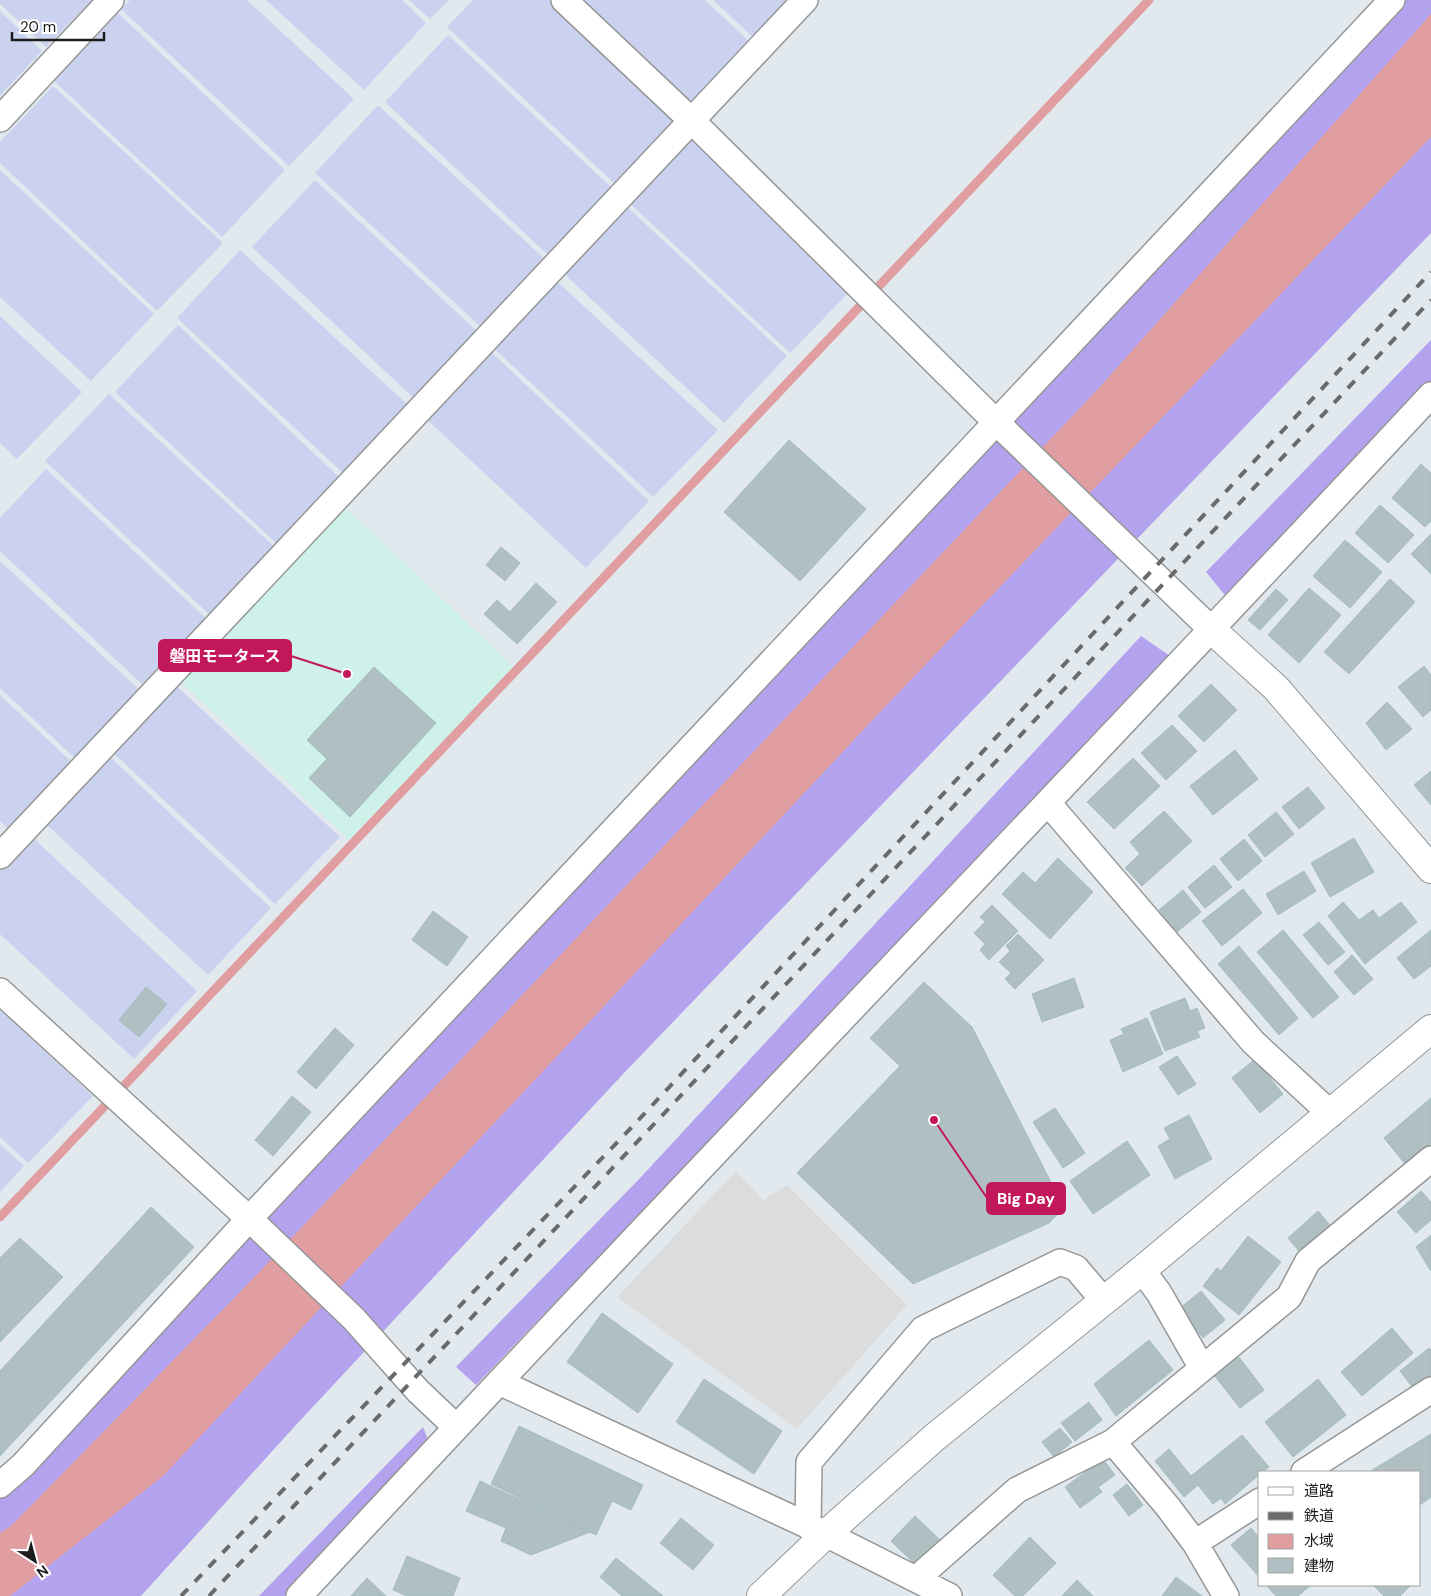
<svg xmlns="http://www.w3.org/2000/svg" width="1431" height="1596" font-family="'DM Sans','Noto Sans JP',sans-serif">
  <rect width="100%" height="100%" fill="#e1e9ef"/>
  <!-- commercial -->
  <path fill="#cef1e9" d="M346 508 514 667 349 840 181 682Z"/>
  <!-- farmland -->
  <path fill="#cad2ef" d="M0 0H92L46 47 0 4Z
    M130 0H247L354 99 289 166 121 9Z
    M266 0H402L426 23 364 90Z
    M409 0H449L430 19Z
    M473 0H553L680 117 615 184 447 27Z
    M570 0H705L751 43 688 110Z
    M713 0H793L755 39Z
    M0 11 42 51 0 96Z
    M118 13 285 170 222 237 54 81Z
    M448 35 612 188 548 255 385 102Z
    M53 86 223 243 157 311 0 163V142Z
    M378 105 548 262 483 329 315 173Z
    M685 128 855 286 790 353 622 196Z
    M0 170 154 314 91 381 0 297Z
    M315 180 479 333 416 400 252 247Z
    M623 203 787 356 724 423 560 270Z
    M240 250 410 407 345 475 177 318Z
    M548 273 718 430 653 497 485 340Z
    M0 316 82 392 17 459 0 443Z
    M178 325 341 479 278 545 115 392Z
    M486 347 649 501 586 568 422 415Z
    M109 394 279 551 213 618 45 461Z
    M46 469 210 622 147 689 0 551V518Z
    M0 561 145 695 79 762 0 688Z
    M170 680 340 837 275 904 107 747Z
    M0 695 76 766 13 833 0 821Z
    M107 754 271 908 208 975 44 822Z
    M30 835 197 991 134 1059 0 934V867Z
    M0 1010 93 1096 28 1163 0 1137Z
    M0 1144 24 1166 0 1192Z"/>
  <!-- grass -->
  <path fill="#b3a2ed" d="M1392 0H1431V233L624 1073 295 1426 141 1596H0V1484Z
    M1431 340V389L1228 599 1206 572Z
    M1141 636 1173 658 476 1385 456 1367 642 1176Z
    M423 1427 433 1452 295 1596H259Z"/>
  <!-- parking -->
  <path fill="#dcdcdc" d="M736 1171 763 1200 787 1185 907 1305 797 1429 617 1297Z"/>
  <!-- water -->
  <path fill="#e09ea1" d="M1431 14V137L883 709 163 1476 10 1596H0V1533L11 1526 242 1290 1098 389Z"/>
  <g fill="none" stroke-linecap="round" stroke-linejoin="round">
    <!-- stream -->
    <path stroke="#e09ea1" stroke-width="9" d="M0 1217 1149 0"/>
  </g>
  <!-- building -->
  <path fill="#b0c0c2" stroke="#a2bcc1" d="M789 440 866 509 800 581 724 512Z
    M1421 464 1431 473V521L1425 527 1392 498Z
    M1380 505 1414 535 1388 563 1355 533Z
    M1431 534V574L1411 554Z
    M1345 540 1382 572 1350 608 1313 576Z
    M501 547 520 563 505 581 486 565Z
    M1390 579 1415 602 1349 674 1324 652Z
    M536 583 557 602 517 644 484 614 497 600 510 612Z
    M1309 588 1341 615 1299 663 1268 635Z
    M1276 589 1288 600 1260 630 1248 620Z
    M1424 666 1431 675V710L1423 717 1398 687Z
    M374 667 436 723 350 817 309 778 327 759 307 740Z
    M1211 684 1237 710 1204 742 1178 716Z
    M1387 702 1412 729 1386 750 1366 723Z
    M1172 725 1197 751 1166 780 1141 753Z
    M1235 750 1258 779 1213 815 1190 786Z
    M1133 758 1160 786 1114 829 1087 802Z
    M1431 771V805L1414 785Z
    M1308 787 1325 808 1299 829 1282 807Z
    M1164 811 1192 841 1142 886 1125 868 1140 854 1130 842Z
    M1276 812 1294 834 1265 857 1248 835Z
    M1354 838 1374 872 1330 897 1311 863Z
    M1244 839 1262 861 1238 881 1220 859Z
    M1058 858 1093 892 1050 939 1002 894 1023 872 1035 883Z
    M1214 865 1232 887 1205 908 1188 887Z
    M1304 871 1316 891 1278 915 1266 894Z
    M1243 889 1262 913 1222 946 1202 921Z
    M1183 890 1201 912 1177 932 1159 910Z
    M1343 902 1359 920 1373 910 1379 918 1401 902 1417 922 1365 964 1328 916Z
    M992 905 1018 931 989 960 980 950 985 944 974 933 985 922 980 917Z
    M433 911 468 937 447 966 412 940Z
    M1319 922 1345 952 1328 965 1303 935Z
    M1283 930 1339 997 1313 1018 1257 952Z
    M1431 930V966L1414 979 1397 958Z
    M1018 934 1044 960 1015 989 1005 979 1011 973 999 962 1010 951 1006 946Z
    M1239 946 1298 1018 1279 1035 1218 964Z
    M1352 955 1373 979 1354 995 1334 972Z
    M1074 978 1084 1007 1042 1022 1032 994Z
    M924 982 972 1027 1064 1208 1049 1223 913 1284 797 1173 900 1066 870 1038Z
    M146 987 167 1004 139 1037 119 1020Z
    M1185 998 1190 1011 1197 1008 1205 1028 1197 1031 1200 1037 1165 1051 1150 1012Z
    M1147 1018 1163 1054 1123 1072 1110 1040 1124 1034 1121 1029Z
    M335 1028 354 1045 316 1089 297 1072Z
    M1177 1056 1196 1084 1178 1095 1159 1067Z
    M1255 1059 1283 1094 1260 1113 1232 1078Z
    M292 1096 311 1112 273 1156 255 1140Z
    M1431 1098V1144L1406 1165 1384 1138Z
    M1055 1108 1085 1153 1063 1168 1033 1122Z
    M1189 1115 1212 1159 1175 1179 1158 1146 1170 1139 1164 1128Z
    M1127 1141 1150 1175 1093 1214 1070 1181Z
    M1421 1191 1431 1202V1220L1416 1233 1397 1212Z
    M151 1207 194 1247 0 1456V1371Z
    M1318 1211 1334 1230 1304 1257 1288 1238Z
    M1431 1235V1271L1416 1247Z
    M1248 1236 1281 1262 1239 1315 1203 1286 1217 1268 1221 1271Z
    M20 1238 63 1277 0 1342V1258Z
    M1201 1291 1225 1320 1203 1338 1179 1309Z
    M602 1313 673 1364 638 1413 567 1362Z
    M1392 1328 1413 1353 1362 1396 1341 1372Z
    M1149 1340 1173 1370 1116 1416 1094 1384Z
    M1429 1348 1431 1350V1376L1414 1389 1400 1371Z
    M1239 1357 1264 1390 1240 1408 1214 1375Z
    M704 1379 782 1431 754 1474 676 1422Z
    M1318 1379 1346 1415 1293 1457 1265 1422Z
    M1089 1402 1102 1420 1075 1441 1061 1423Z
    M519 1426 643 1485 631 1510 612 1501 596 1535 491 1484Z
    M1060 1428 1072 1442 1054 1457 1042 1442Z
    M1431 1434V1497L1420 1505V1472H1369Z
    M1242 1435 1269 1467 1262 1472H1260V1474L1225 1504 1221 1498 1213 1504 1198 1485 1184 1497 1155 1461 1169 1449 1191 1476Z
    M1103 1459 1115 1475 1098 1487 1102 1492 1080 1508 1065 1487Z
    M480 1481 590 1532 531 1555 501 1541 506 1528 466 1511Z
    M1127 1484 1143 1505 1129 1516 1113 1495Z
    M915 1516 941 1541 917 1566 891 1541Z
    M681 1518 714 1545 693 1570 660 1543Z
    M1251 1528 1260 1539V1578L1231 1545Z
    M1030 1537 1056 1563 1023 1596H1015L993 1575Z
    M407 1556 460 1578 453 1596H407L393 1590Z
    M616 1558 663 1596H622L600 1577Z
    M1176 1577 1202 1596H1162Z
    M367 1578 386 1596H351Z
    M1077 1580 1093 1596H1062Z
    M1266 1585H1311L1298 1596H1276Z
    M1373 1585H1411L1400 1596H1384Z"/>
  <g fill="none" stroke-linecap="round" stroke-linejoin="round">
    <!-- minor casing -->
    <g stroke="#969696" stroke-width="28">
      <path id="minor" d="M564 0 692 121 997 423 1212 630
        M0 119 111 0
        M1048 803 1253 1042 1331 1114
        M0 856 805 0
        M0 991 259 1228 354 1319 418 1391 456 1427
        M1142 1270 1159 1293 1202 1368
        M499 1382 826 1534 949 1596
        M1113 1442 1168 1507 1195 1543
        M1304 1472 1431 1390
        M0 1485 23 1465 249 1219 1392 0
        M808 1526 809 1462 923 1329 1060 1262 1076 1268 1103 1300
        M916 1579 1017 1490 1113 1442 1289 1297 1308 1261 1431 1159
        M299 1596C673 1193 1056 798 1431 395
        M1226 1596 1195 1543 1260 1501"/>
    </g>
    <!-- tertiary casing -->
    <g stroke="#969696" stroke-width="30">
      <path id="tertiary" d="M1212 630 1276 688 1431 869
        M761 1596 826 1534 935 1437 1142 1270 1431 1029"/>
    </g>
    <!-- minor -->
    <use href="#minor" stroke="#fff" stroke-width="25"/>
    <!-- tertiary -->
    <use href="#tertiary" stroke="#fff" stroke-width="28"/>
    <!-- rail -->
    <path stroke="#6a6a6a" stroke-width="4" stroke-dasharray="10 10" stroke-linecap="butt" d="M181 1596 630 1129 1431 272
      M209 1596 1431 300"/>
  </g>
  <!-- callouts -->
  <path fill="none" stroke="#c2185b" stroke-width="2" d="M347 674L291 656M934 1120L987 1198"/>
  <g fill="#c2185b" stroke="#fff" stroke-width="2">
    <circle cx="347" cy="674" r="5"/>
    <circle cx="934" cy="1120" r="5"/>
  </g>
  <g fill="#c2185b" stroke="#c2185b" stroke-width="2">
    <rect x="159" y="640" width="132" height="31" rx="5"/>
    <rect x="987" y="1183" width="78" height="31" rx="5"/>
  </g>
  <g font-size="16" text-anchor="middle" font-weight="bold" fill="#fff">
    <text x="225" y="662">磐田モータース</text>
    <text x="1026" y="1204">Big Day</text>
  </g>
  <!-- legend -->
  <rect x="1258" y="1471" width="162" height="115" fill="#ffffff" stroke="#a4a4a4"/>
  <rect x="1268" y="1487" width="25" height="8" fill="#ffffff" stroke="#a4a4a4"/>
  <text x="1304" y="1496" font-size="15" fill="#1c1c1c">道路</text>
  <rect x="1268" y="1512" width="25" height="8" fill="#6a6a6a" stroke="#a4a4a4"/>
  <text x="1304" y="1521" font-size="15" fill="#1c1c1c">鉄道</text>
  <rect x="1268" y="1534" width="25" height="15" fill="#e09ea1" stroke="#a4a4a4"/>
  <text x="1304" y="1546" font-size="15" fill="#1c1c1c">水域</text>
  <rect x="1268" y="1558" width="25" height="15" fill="#b0c0c2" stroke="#a4a4a4"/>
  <text x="1304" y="1571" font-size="15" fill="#1c1c1c">建物</text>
  <!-- north arrow -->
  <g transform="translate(35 1561) rotate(144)" stroke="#ffffff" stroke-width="4" paint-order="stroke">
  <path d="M0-4L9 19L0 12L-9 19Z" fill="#1c1c1c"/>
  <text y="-8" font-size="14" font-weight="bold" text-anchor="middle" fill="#1c1c1c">N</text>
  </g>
  <!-- scale -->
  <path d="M12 32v8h92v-8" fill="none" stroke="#1c1c1c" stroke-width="2.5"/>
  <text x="20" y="32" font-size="15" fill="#1c1c1c" stroke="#ffffff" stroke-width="4" paint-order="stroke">20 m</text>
</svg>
